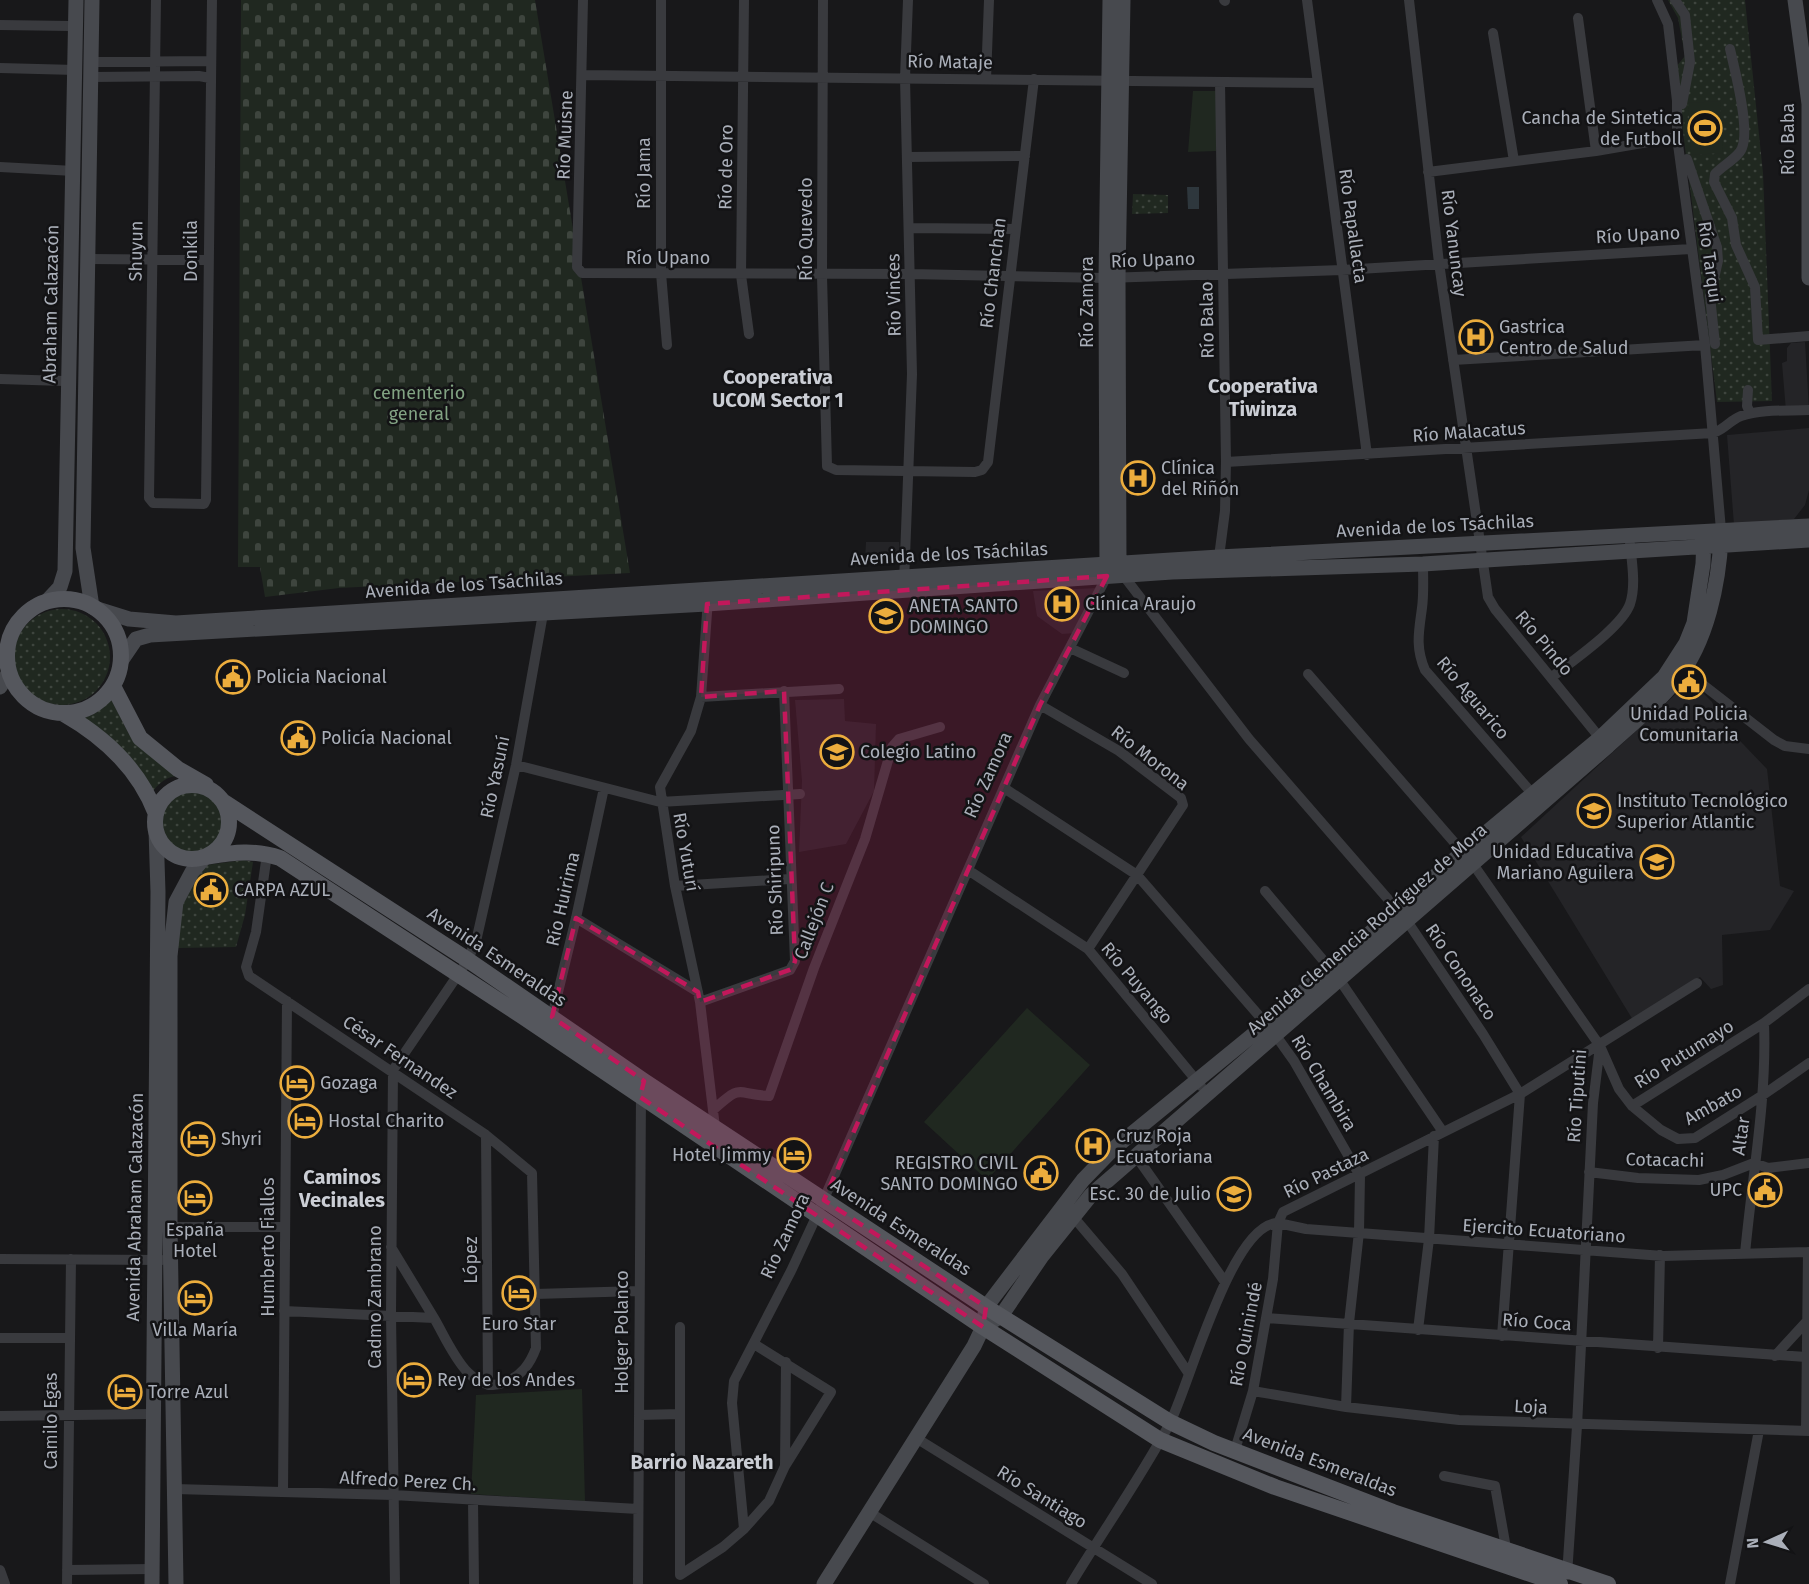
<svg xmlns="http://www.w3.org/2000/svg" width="1809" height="1584" font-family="'Fira Sans',sans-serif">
  <defs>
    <pattern id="green-dots" width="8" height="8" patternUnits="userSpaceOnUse" patternTransform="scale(1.5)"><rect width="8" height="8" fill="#202820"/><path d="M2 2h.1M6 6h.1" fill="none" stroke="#3e453e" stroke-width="1.8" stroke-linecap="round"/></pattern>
    <pattern id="cemetery-stones" width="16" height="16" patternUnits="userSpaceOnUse" patternTransform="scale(1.5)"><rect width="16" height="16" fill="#202820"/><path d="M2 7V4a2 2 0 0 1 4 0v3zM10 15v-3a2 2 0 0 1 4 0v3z" fill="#3e453e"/></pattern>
  </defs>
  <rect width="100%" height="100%" fill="#18181a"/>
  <!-- built -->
  <path fill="#242427" d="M1805 342 1809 409 1786 411 1782 363 1787 361V348L1791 343Z
    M1809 428V490L1805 505 1794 519 1734 525 1727 435Z
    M866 542H899L901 559 865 561Z
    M1098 588 1075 633 1062 634 1037 616 1033 591Z
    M1687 677 1712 702 1720 720 1767 769 1780 886 1794 891 1770 930 1722 935 1723 985 1711 989 1700 977 1633 1020 1521 837 1678 692 1687 699 1696 688 1686 679Z
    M844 699 845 721 876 724 874 791 846 844 799 852 802 781 795 700Z"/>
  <!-- green -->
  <path fill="url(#green-dots)" d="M1668 0H1745L1763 173 1772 401 1717 402 1675 68 1685 56 1678 18Z
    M1133 194 1168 195V213L1132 214Z
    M14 657a48 48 0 1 1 96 0a48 48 0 1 1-96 0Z
    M110 697 129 734 177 776C163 777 156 787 148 797L81 716C95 719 103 706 110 697Z
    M162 822a30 30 0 1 1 60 0a30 30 0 1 1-60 0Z
    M244 860 253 862 245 915 236 947 178 948C179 905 179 899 207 865Z"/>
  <!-- cemetery -->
  <path fill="url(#cemetery-stones)" d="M241 0H535L630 573 339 588 265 597 260 567H238Z"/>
  <!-- pitch -->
  <path fill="#202820" d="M1193 91H1218L1216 151 1188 152Z
    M1720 101 1723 153 1691 155 1688 103Z
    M1027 1008 1090 1065 987 1180 924 1122Z
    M582 1389 585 1501 471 1494 476 1395Z"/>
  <!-- water -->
  <path fill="#2e373d" d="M1187 187H1199V209H1188Z"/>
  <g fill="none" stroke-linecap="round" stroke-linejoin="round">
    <!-- street -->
    <path stroke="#393a3e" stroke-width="10" d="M156 0 149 498 153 503 204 504 206 500 212 0
      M583 0 577 267 582 273 910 274 1106 278 1342 270 1691 249
      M661 0V273L667 345
      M744 0 741 275 749 334
      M823 0 822 276 827 466 836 470 975 472 982 470 988 462 1034 79
      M1224 0 1225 1
      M1307 0 1367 455
      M1409 0 1439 263 1488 597 1495 609 1604 743
      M1657 0 1668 24 1677 101V137L1705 345 1721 530
      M1675 0 1685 15 1690 62 1682 104
      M1578 18 1596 151
      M0 25 71 26
      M1493 33 1514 161
      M1730 49C1735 71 1750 128 1742 148 1739 157 1722 166 1715 174L1714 182 1732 218 1736 245 1755 287 1758 340 1809 336
      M92 62 211 61
      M0 68 76 70
      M583 75 1318 83
      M92 77 199 76 210 78
      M986 79 989 0
      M907 157 1025 156
      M1687 159 1717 247 1718 261 1710 296 1715 344
      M0 167 74 171
      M1428 172 1596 151 1677 137
      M910 228 1016 229
      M90 259 207 260
      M1453 360 1705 345
      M0 379 64 381
      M1748 390 1747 406 1750 413
      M1226 462 1713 433C1724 430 1730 420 1741 416 1762 409 1787 411 1809 410
      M1219 557 1225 511 1226 462 1220 82
      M1423 564C1423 578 1424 593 1422 608 1419 631 1415 647 1425 670L1537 799
      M1123 575 1249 739 1407 921 1483 1034 1520 1094 1502 1336
      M904 583 912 374 905 78 908 0
      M708 599 701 697 691 731 660 787 675 886 700 1002 715 1127
      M1070 648 1124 673
      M1684 670 1774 740 1785 746 1809 749
      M1308 674 1473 864 1600 1046 1619 1089 1632 1106 1661 1130 1678 1139 1695 1138 1763 1095 1809 1063
      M1552 677C1572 661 1622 627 1630 604 1636 586 1632 563 1630 544
      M701 697 839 689
      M1040 705 1119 751 1181 798 1183 805 1088 949
      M516 765 660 802 800 794
      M1004 788 1137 875 1274 1033 1294 1061 1360 1176 1359 1232 1349 1323 1346 1407
      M267 854 256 932 246 967 249 976 486 1135 532 1173 536 1348C530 1364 522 1375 506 1382 469 1398 449 1343 434 1318L284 1311
      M968 870 1088 949 1201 1086
      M675 886 790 879
      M1265 891 1339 979 1443 1132
      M576 918 698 992
      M700 1002 790 970 795 961 784 691
      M552 1017 576 918 604 788
      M1632 1106 1764 1023 1809 989
      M713 1110C743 1083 734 1094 769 1096L814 968 865 839 892 747 899 739 940 727
      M486 1135 488 1385
      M1136 1156 1225 1282
      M1589 1172 1638 1178 1699 1180 1723 1175 1754 1163 1768 1168 1809 1163
      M1070 1213 1122 1274 1189 1374
      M164 1227H284
      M391 1247 434 1318
      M1745 1254C1752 1177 1767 1100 1764 1023
      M0 1259 162 1260
      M535 1294 639 1291
      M1266 1318 1806 1357
      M680 1327V1575L723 1547 744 1529 769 1501 785 1466 831 1392 754 1344
      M1418 1330 1429 1239 1434 1136
      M0 1338H68
      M1658 1348 1660 1255
      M1775 1356 1806 1322
      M1253 1391 1346 1407 1459 1420 1809 1431
      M639 1415 680 1414
      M0 1416 152 1414
      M1806 1431 1808 1252
      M916 1438 1152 1584
      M1235 1450 1253 1391 1273 1279 1278 1223 1306 1229 1663 1256 1809 1252
      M785 1466 786 1362
      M1444 1476 1495 1486 1506 1548
      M175 1489 393 1495 638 1509
      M283 1492 287 1001
      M473 1501 474 1584
      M869 1512 984 1584
      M744 1529 732 1403 734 1381 791 1271 817 1215 1040 705 1107 576
      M0 1570 5 1584
      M67 1570 152 1569
      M1567 1575 1577 1426 1593 1103 1600 1046
      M67 1584 71 1259
      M395 1584 391 1315 393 1070 468 960 477 937 516 765 544 608
      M638 1584 641 1092
      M1071 1584C1103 1531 1139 1480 1169 1425 1189 1387 1231 1223 1278 1223L1283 1212 1520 1094 1697 983
      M1730 1584 1759 1430"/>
    <!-- secondary -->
    <path stroke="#47494e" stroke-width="15" d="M92 0 83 548 92 607
      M1795 0 1809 104V278
      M1107 573 1106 278 1110 0
      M1122 573 1119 564 1118 278 1123 0
      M46 602 60 587 65 571 76 0
      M94 608 129 619 176 623 1219 557 1809 526
      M121 661 136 639 150 635 707 604 1172 572 1423 564 1809 540
      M0 687 9 672
      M991 1322 1001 1316 1042 1256 1091 1195 1608 746C1631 725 1657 704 1677 679 1707 642 1719 583 1721 537
      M152 1584 158 892 156 830
      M176 1584 170 1227V956L176 902 192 872 205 857
      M824 1584 974 1346 983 1327 986 1307 1083 1180 1113 1149 1266 1024 1463 852 1600 738 1664 677 1686 643 1694 623 1703 564 1704 536"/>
    <!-- primary -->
    <path stroke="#55575d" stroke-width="16" d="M7 656a57 57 0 1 1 114 0a57 57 0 1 1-114 0Z
      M113 686 140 738 178 769 206 785
      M64 714C106 738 139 769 156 814
      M155 822a37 37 0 1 1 74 0a37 37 0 1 1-74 0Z
      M224 802 468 960 644 1081 986 1307 1170 1422 1214 1443 1393 1512 1608 1584
      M205 857C231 853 254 849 280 858L522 1016 983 1327 1160 1440 1275 1487 1560 1584"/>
  </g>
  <!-- marked area -->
  <path fill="#c2185b" fill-opacity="0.2" stroke="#c2185b" stroke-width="4.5" stroke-dasharray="12 8" stroke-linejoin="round" d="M1107 576 1040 705 824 1200 986 1307 983 1327 640 1097 644 1081 552 1017 576 918 698 992 700 1002 792 969 795 961 784 691 701 697 707 604Z"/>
  <!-- icons -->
  <defs>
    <g id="stadium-ring" transform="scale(1.725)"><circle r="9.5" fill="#131315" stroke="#ecad3d" stroke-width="1.5"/><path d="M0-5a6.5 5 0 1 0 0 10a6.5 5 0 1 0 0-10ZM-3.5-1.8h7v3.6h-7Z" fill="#ecad3d"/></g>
    <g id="hospital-ring" transform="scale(1.725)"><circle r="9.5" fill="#131315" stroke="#ecad3d" stroke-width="1.5"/><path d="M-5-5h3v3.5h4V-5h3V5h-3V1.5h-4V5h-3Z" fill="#ecad3d"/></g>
    <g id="university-ring" transform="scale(1.725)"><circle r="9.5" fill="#131315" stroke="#ecad3d" stroke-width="1.5"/><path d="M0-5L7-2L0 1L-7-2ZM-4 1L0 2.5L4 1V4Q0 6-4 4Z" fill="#ecad3d"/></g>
    <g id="civic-ring" transform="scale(1.725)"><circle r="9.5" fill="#131315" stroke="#ecad3d" stroke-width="1.5"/><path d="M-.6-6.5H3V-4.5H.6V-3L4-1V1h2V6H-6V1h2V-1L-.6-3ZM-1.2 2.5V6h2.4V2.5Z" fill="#ecad3d"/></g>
    <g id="school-ring" transform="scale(1.725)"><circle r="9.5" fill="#131315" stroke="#ecad3d" stroke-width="1.5"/><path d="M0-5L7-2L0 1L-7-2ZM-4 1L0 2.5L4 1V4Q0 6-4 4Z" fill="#ecad3d"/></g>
    <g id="hotel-ring" transform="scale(1.725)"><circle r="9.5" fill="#131315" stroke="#ecad3d" stroke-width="1.5"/><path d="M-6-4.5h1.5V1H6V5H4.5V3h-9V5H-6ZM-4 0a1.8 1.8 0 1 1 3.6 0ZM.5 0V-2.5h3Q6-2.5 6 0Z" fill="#ecad3d"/></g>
  </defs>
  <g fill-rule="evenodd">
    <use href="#stadium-ring" x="1705" y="128"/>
    <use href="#hospital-ring" x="1476" y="337"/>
    <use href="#hospital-ring" x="1138" y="478"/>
    <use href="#hospital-ring" x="1062" y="604"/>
    <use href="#university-ring" x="886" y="616"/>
    <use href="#civic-ring" x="233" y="677"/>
    <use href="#civic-ring" x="1689" y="682"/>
    <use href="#civic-ring" x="298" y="738"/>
    <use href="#university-ring" x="837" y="752"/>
    <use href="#university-ring" x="1594" y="811"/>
    <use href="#school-ring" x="1657" y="862"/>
    <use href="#civic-ring" x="211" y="890"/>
    <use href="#hotel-ring" x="297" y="1083"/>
    <use href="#hotel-ring" x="305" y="1121"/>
    <use href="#hotel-ring" x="198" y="1139"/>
    <use href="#hospital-ring" x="1093" y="1146"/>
    <use href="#hotel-ring" x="794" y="1155"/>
    <use href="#civic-ring" x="1041" y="1173"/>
    <use href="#civic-ring" x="1765" y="1190"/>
    <use href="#school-ring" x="1234" y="1194"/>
    <use href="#hotel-ring" x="195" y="1198"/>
    <use href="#hotel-ring" x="519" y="1293"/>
    <use href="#hotel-ring" x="195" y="1298"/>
    <use href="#hotel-ring" x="414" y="1380"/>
    <use href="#hotel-ring" x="125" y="1392"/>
  </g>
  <g text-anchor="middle" stroke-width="5" stroke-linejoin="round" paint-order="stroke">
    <!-- street labels -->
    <g font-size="18" fill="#aaafb9" stroke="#131315">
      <text transform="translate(950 62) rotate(1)" y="6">Río Mataje</text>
      <text transform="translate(565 135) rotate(-88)" y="6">Río Muisne</text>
      <text transform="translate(1788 139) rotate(-90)" y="6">Río Baba</text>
      <text transform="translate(726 167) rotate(-89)" y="6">Río de Oro</text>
      <text transform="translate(644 173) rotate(-90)" y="6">Río Jama</text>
      <text transform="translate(1353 226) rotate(82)" y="6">Río Papallacta</text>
      <text transform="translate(806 229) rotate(-90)" y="6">Río Quevedo</text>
      <text transform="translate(1638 235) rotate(-3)" y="6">Río Upano</text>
      <text transform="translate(1454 243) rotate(83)" y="6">Río Yanuncay</text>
      <text transform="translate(136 251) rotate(-89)" y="6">Shuyun</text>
      <text transform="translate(191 251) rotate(-90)" y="6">Donkila</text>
      <text x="668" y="264">Río Upano</text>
      <text transform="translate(1153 260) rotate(-2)" y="6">Río Upano</text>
      <text transform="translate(1710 262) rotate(82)" y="6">Río Tarqui</text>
      <text transform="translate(993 273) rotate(-83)" y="6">Río Chanchan</text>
      <text transform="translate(894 295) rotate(-91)" y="6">Río Vinces</text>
      <text transform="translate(1087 302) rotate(-90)" y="6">Río Zamora</text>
      <text transform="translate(51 304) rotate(-89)" y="6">Abraham Calazacón</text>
      <text transform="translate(1207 320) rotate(-91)" y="6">Río Balao</text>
      <text transform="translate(1469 432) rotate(-4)" y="6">Río Malacatus</text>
      <text transform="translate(1435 526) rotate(-3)" y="6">Avenida de los Tsáchilas</text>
      <text transform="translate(949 554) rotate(-3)" y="6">Avenida de los Tsáchilas</text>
      <text transform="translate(464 585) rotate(-4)" y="6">Avenida de los Tsáchilas</text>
      <text transform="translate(1544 643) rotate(50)" y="6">Río Pindo</text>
      <text transform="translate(1473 698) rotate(50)" y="6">Río Aguarico</text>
      <text transform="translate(1150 758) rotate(38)" y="6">Río Morona</text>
      <text transform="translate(988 775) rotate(-66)" y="6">Río Zamora</text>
      <text transform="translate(495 777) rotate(-78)" y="6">Río Yasuní</text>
      <text transform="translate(686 852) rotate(80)" y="6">Río Yuturí</text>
      <text transform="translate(775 880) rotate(-92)" y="6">Río Shiripuno</text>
      <text transform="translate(563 899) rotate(-77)" y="6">Río Huirima</text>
      <text transform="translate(814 921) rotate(-69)" y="6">Callejón C</text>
      <text transform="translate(1367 929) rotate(-41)" y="6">Avenida Clemencia Rodríguez de Mora</text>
      <text transform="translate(497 957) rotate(34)" y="6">Avenida Esmeraldas</text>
      <text transform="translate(1461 972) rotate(56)" y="6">Río Cononaco</text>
      <text transform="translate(1137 983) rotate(50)" y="6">Río Puyango</text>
      <text transform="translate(1684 1054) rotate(-32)" y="6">Río Putumayo</text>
      <text transform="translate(400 1057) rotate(34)" y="6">César Fernandez</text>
      <text transform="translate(1324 1083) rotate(59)" y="6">Río Chambira</text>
      <text transform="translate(1577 1096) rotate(-86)" y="6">Río Tiputini</text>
      <text transform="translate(1713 1105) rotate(-29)" y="6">Ambato</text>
      <text transform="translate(1741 1136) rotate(-82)" y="6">Altar</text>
      <text transform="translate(1665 1160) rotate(1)" y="6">Cotacachi</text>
      <text transform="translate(1326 1173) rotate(-26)" y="6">Río Pastaza</text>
      <text transform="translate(135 1207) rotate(-89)" y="6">Avenida Abraham Calazacón</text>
      <text transform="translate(901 1227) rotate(33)" y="6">Avenida Esmeraldas</text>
      <text transform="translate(1544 1231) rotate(4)" y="6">Ejercito Ecuatoriano</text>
      <text transform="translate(785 1236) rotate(-65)" y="6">Río Zamora</text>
      <text transform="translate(268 1247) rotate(-90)" y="6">Humberto Fiallos</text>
      <text transform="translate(471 1260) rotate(-90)" y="6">López</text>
      <text transform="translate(375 1297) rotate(-90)" y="6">Cadmo Zambrano</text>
      <text transform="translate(1537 1322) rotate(4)" y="6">Río Coca</text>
      <text transform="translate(622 1332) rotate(-90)" y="6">Holger Polanco</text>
      <text transform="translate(1246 1334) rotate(-79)" y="6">Río Quinindé</text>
      <text transform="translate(1531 1407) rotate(3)" y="6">Loja</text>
      <text transform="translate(51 1421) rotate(-90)" y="6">Camilo Egas</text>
      <text transform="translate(1320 1462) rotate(21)" y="6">Avenida Esmeraldas</text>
      <text transform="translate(408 1481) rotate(3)" y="6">Alfredo Perez Ch.</text>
      <text transform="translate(1042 1497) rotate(32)" y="6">Río Santiago</text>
    </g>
    <!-- poi labels -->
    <g font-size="18" fill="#aaafb9" stroke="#131315" text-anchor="start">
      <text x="1682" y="124" text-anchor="end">Cancha de Sintetica<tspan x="1682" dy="21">de Futboll</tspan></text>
      <text x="1499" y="333">Gastrica<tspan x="1499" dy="21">Centro de Salud</tspan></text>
      <text x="1161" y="474">Clínica<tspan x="1161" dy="21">del Riñón</tspan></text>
      <text x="1085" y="610">Clínica Araujo</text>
      <text x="909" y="612">ANETA SANTO<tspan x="909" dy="21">DOMINGO</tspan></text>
      <text x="256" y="683">Policia Nacional</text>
      <text x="1689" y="720" text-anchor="middle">Unidad Policia<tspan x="1689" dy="21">Comunitaria</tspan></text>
      <text x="321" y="744">Policía Nacional</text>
      <text x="860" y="758">Colegio Latino</text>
      <text x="1617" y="807">Instituto Tecnológico<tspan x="1617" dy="21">Superior Atlantic</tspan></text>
      <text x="1634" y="858" text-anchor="end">Unidad Educativa<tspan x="1634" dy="21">Mariano Aguilera</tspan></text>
      <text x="234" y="896">CARPA AZUL</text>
      <text x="320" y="1089">Gozaga</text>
      <text x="328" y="1127">Hostal Charito</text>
      <text x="1116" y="1142">Cruz Roja<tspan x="1116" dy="21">Ecuatoriana</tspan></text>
      <text x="221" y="1145">Shyri</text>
      <text x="771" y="1161" text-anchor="end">Hotel Jimmy</text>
      <text x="1018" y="1169" text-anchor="end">REGISTRO CIVIL<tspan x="1018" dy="21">SANTO DOMINGO</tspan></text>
      <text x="1742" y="1196" text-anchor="end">UPC</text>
      <text x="1211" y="1200" text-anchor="end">Esc. 30 de Julio</text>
      <text x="195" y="1236" text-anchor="middle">España<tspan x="195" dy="21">Hotel</tspan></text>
      <text x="519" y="1330" text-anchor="middle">Euro Star</text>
      <text x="195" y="1336" text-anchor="middle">Villa María</text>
      <text x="437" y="1386">Rey de los Andes</text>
      <text x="148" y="1398">Torre Azul</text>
    </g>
    <!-- park labels -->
    <g font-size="18" fill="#82a383" stroke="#131315">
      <text x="419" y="399">cementerio<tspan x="419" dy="21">general</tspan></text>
    </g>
    <!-- neighbourhood labels -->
    <g font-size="20" font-weight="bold" fill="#cbced5" stroke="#131315">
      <text x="778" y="384">Cooperativa<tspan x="778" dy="23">UCOM Sector 1</tspan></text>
      <text x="1263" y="393">Cooperativa<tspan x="1263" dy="23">Tiwinza</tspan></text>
      <text x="342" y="1184">Caminos<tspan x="342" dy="23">Vecinales</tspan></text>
      <text x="702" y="1469">Barrio Nazareth</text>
    </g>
  </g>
  <!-- north arrow -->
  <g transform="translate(1767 1542) rotate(266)" stroke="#131315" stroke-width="4.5" paint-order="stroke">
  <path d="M0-4.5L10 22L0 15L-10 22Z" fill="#aaafb9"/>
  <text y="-9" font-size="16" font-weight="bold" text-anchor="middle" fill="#aaafb9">N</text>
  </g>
</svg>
